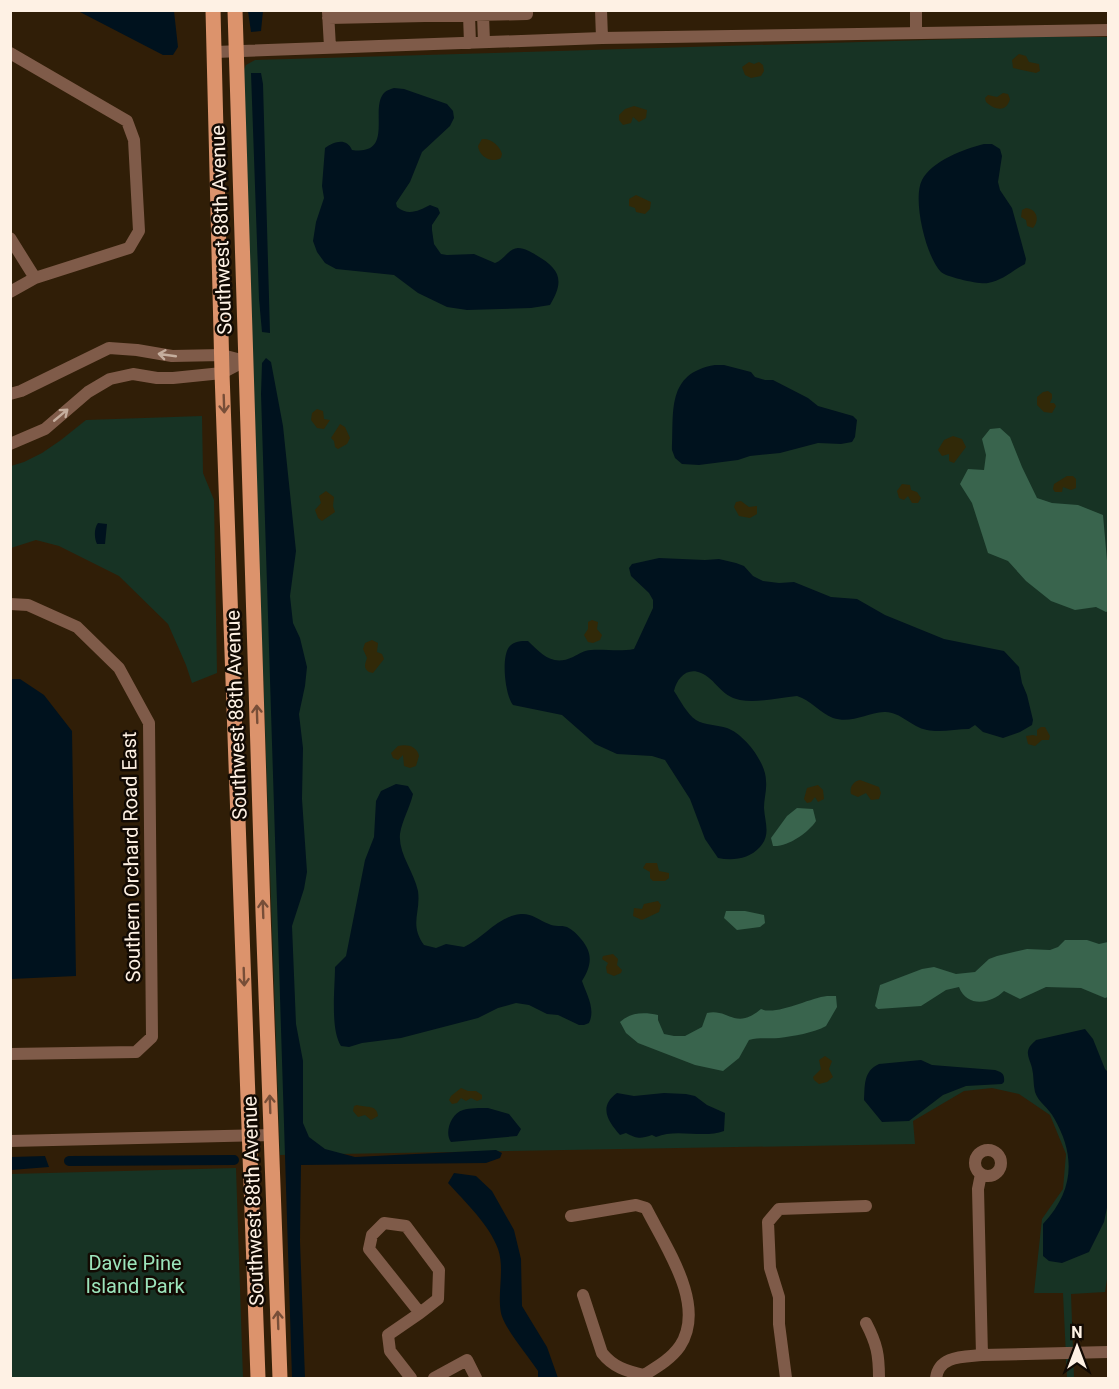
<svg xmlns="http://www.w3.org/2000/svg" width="1119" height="1389" font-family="Roboto,sans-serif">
  <rect width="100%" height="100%" fill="#301e07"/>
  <!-- green -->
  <path fill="#173324" d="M1027 37H1108V1273L1105 1292 1071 1294 1074 1378H1067L1063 1293H1034L1042 1219 1063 1189 1066 1154 1050 1115 1019 1094 992 1088 964 1091 913 1121 915 1144 280 1155 242 74 246 65 255 60Z
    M202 416 203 473 214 500 217 673 192 683 186 665 168 624 119 576 59 546 36 540 11 548V466L24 462 42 453 61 440 86 420Z
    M236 1168 243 1378H11V1174Z"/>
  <!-- forest -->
  <path fill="#39644d" d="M1000 428 1010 437 1022 467 1037 498 1052 503 1078 505 1103 515 1108 572V611L1106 612 1096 607 1075 610 1051 601 1026 581 1008 561 988 553 972 503 960 484 968 469 984 470 986 455 982 439 990 429Z
    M797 808 813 809 816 821C808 833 788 847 773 846L771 838 787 816Z
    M726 911H745L764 915 765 923 760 927 737 930 724 918Z
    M1065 940H1087L1099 944 1108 942V997L1105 998 1081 988 1046 987 1020 999 1004 991C991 1004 967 1008 959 987L946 990 921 1006 878 1009 875 1006 880 985 922 969 934 967 956 974 975 972 989 959 997 956 1027 949 1050 950 1058 947Z
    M827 996H836L837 1007 826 1026C814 1033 793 1036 779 1038 768 1039 760 1037 749 1040L739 1058 723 1071 695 1065 638 1043 626 1033 620 1022C631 1012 644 1012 658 1015V1020L664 1034 674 1036H685L702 1027 707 1013C729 1008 735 1031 761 1009 776 1016 809 998 827 996Z"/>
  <!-- sand -->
  <path fill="#312908" d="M1019 54 1026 56 1029 62 1039 64 1040 71 1036 73 1013 68 1012 60Z
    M749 62 754 64 759 62 763 65 764 71 761 76 751 78 745 75 742 67Z
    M1003 93 1008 94 1010 99C1006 113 995 110 986 102L985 98 988 95 997 97Z
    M634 106 647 110 646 118 639 122 633 117 631 123 623 125 619 120V115L625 109Z
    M482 139C491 138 500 146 502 154L501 158C491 164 479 156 478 146Z
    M636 195 651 202 650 209 645 214 636 212 635 208 629 206V199Z
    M1026 208C1037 209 1040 220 1033 228L1027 226 1026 220 1021 217 1022 210Z
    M1043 392 1048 391 1052 394V398L1050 403H1054L1056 406 1052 413 1044 412 1037 405V397Z
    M317 409 323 411 324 419 330 420 324 429 317 428 311 420 312 413Z
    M340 424 345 427 350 438 347 444 338 449 335 447 334 441 331 438Z
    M953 436 962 439 966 447 954 463 949 461V454L942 456 938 450 944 440Z
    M1067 476H1073L1076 479V488L1071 490 1063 487 1062 492H1055L1053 489 1054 484Z
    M902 484 910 485 911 490 917 492 921 498 918 503H912L908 496 904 500 899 498 897 491Z
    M326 491 334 497 333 506 335 512 322 521 318 518 315 510 321 503 319 496Z
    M741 501 749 507 757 506V514L750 518 739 516 734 507 736 502Z
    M592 620 598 622 597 629 602 635 600 640 593 643 588 642 584 635 588 629V622Z
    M372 640 378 643 377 652 382 654 384 659 373 673 369 672C363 668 365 664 367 658L363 649 365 643Z
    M1041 727H1045L1050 736 1049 740H1042L1035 746 1028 744 1026 736 1033 735 1037 736V730Z
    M398 746C407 744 417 746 419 756L416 766 410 768 404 766 403 755 398 760 393 758 391 753Z
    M860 780 879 787 881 793 879 799 871 800 866 793 858 797 851 794C849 787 854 781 860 780Z
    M818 785 823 790 824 799 818 802 815 797 811 802 807 803 804 799 807 788Z
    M646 863H657L659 871 669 873V878L665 881H653L650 878V872L643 868Z
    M658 901 661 905 659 912 642 920 633 916 634 908 642 909 644 904Z
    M613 954 618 959 617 965 622 970 621 973 614 976 607 973 606 967 608 963 602 959 603 956Z
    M825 1056 832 1061 829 1069 833 1077 827 1082 819 1084 814 1080 813 1077 821 1069 819 1060Z
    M461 1088 468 1091H476L482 1095V1099L477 1101 471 1098 466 1101 461 1098 457 1103 452 1104 449 1100 451 1096Z
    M357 1105C366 1108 377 1104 378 1116L371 1120 365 1115 358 1117 353 1111 354 1106Z"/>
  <!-- water -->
  <path fill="#00121e" d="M78 11H174L178 47 173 55H163Z
    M248 11H263L261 31 251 32Z
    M251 73H261L263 84 270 333 262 332 259 299Z
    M394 88 404 89 447 104 453 111 454 118 450 126 422 152 410 182 396 203 397 207C408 216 419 211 430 205L438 208 440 213 432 225V230L434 244 441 254 447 255 474 254 495 263C504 260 509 248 518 248 525 248 531 252 536 255 560 269 565 280 550 305L531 308 467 310 447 307 418 293 394 275 336 269 325 263 317 252 313 241 316 222 324 198 322 186 325 148C334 142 346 137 352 150 396 156 368 107 385 92 387 90 391 89 394 88Z
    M984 144H992L1000 149 1002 156 998 182 1000 190 1012 208 1026 259 1025 264C1013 270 1002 281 988 283 981 285 946 277 941 272 926 257 912 199 922 180 932 161 964 149 984 144Z
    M266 358 271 362 283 426 296 551 290 596 293 623 300 638 307 667 305 686 299 714 303 748 302 799 307 872 304 889 292 926 296 1024 303 1061V1123L309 1137 325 1149 355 1157 496 1150 502 1153 500 1158 486 1163 301 1165 300 1241 305 1378H292L261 394 262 363Z
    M715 365H724L751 372 755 377 765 380H773L808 398 818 406 853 416 857 420 855 437 852 442 841 444 818 443 780 453 750 456 738 460 699 465 682 464 675 458 672 450C674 412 666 373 715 365Z
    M98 523 107 524 105 544H97C94 538 94 528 98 523Z
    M659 558 705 560 719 559 736 563 744 566 753 576 763 581 779 583 794 582 831 597 857 599 885 615 944 639 1004 651 1019 667 1022 683 1027 695 1033 720 1032 725 1020 732 1003 738 983 732 975 725 969 729C956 729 940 733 927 730 911 727 900 711 884 712 867 713 851 724 833 718 820 713 811 700 797 696 779 698 757 703 740 700 720 696 716 679 701 673 687 667 677 678 674 691 680 700 687 714 696 720 704 725 718 725 727 728 744 734 766 762 766 781 767 790 764 799 764 808 765 823 771 835 760 847 749 859 733 861 718 858L705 839 690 799 665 760 652 756 617 754 595 744 562 715 513 705C505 695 501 658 509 647 514 641 521 641 528 641 542 654 552 667 573 657 579 654 584 650 591 650 606 649 619 652 634 649L653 608V600L649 593 631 576 629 568 632 564Z
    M11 679H20L44 695 72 731 76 976 11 979Z
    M396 784 408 786 413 794C410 807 402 821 400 834 398 853 414 872 418 891 421 913 409 924 424 945L436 948 446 944 464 947C482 939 495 920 515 915 530 911 536 919 549 924 555 927 561 925 567 927 573 930 577 934 581 939 593 953 592 965 582 981 586 993 596 1009 589 1023L584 1025H579L558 1015 547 1014 529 1005 516 1003 498 1008 478 1018 401 1038 362 1043 349 1047 341 1046C330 1029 335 988 335 967L346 956 365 860 374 837 376 801 381 791Z
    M1085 1029 1093 1039 1105 1069 1108 1072V1203L1104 1222 1089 1252 1062 1263 1049 1261 1043 1256V1224C1074 1191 1076 1156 1054 1118 1049 1108 1038 1102 1035 1092 1033 1084 1034 1076 1032 1068 1031 1063 1027 1056 1028 1051 1029 1046 1033 1043 1036 1040Z
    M921 1060 932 1065 995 1070C1002 1072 1005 1074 1004 1082L1002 1084 966 1086 943 1095 909 1121 882 1122 864 1100C865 1086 863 1071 879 1064Z
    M617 1093 634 1096 664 1093 686 1094 695 1096 707 1105 725 1113 724 1131C703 1139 677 1128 656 1137L652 1135C640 1139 638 1139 626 1133L620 1135C608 1121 598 1107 617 1093Z
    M488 1108 509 1114 521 1129 517 1136 451 1142C444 1133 451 1113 463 1110 470 1108 480 1108 488 1108Z
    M45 1156 49 1167 11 1170V1157Z
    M454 1173 476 1176 492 1191 514 1230 521 1259 522 1306 547 1347 558 1378H538V1371C529 1357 504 1328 501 1313 497 1293 505 1269 498 1249 489 1224 465 1202 448 1183Z"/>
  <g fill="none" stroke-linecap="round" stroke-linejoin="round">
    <!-- canal -->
    <path stroke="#00121e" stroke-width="10" d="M69 1161 234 1160"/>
    <!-- minor -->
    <path stroke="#7f5b49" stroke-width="12" d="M601 10 602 38
      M916 10V32
      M328 12 330 47
      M469 15 470 43
      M483 15 484 42
      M328 18 527 14V10
      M215 52 602 38 1108 30
      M10 53 127 121 134 140 139 231 129 248 35 278 10 292
      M10 238 35 278
      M10 394 21 391 109 348 137 350 172 356 222 355 245 361
      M10 444 45 429 88 392 110 379 133 374 157 378H173L222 373 245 361
      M10 604 28 605 77 627 119 668 149 723 152 1037 136 1052 10 1054
      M10 1141 272 1135
      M975 1163a13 13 0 1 1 26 0a13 13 0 1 1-26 0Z
      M571 1216 636 1205 646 1208C665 1246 707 1305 680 1346 671 1359 657 1367 644 1375
      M384 1223 406 1226 439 1270 438 1299 420 1313 369 1249 372 1235Z
      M583 1295 602 1353C613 1367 626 1371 644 1375
      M866 1323C877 1344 879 1355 879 1378
      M982 1355 1108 1352
      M411 1378 390 1351 388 1335 420 1313
      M434 1378 467 1360 476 1378
      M786 1378 779 1324V1297L770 1268 768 1222 779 1209 866 1206
      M936 1378C939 1355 964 1357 982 1355L978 1189 981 1174"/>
    <!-- major -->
    <path stroke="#dc936c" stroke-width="15" d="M213 10 222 373 258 1378
      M235 10 263 912 280 1378"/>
  </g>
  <!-- one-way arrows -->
  <defs><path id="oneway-shaft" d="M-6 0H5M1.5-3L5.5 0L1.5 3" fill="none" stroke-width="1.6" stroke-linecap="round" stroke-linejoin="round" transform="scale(1.5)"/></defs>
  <g stroke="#c5ae9e">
    <use href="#oneway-shaft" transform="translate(167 355) rotate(-172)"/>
    <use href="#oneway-shaft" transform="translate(61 415) rotate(-40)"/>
  </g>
  <g stroke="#774e38">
    <use href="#oneway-shaft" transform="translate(224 404) rotate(88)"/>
    <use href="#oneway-shaft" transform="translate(257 714) rotate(-92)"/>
    <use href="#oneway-shaft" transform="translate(263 909) rotate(-92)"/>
    <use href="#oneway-shaft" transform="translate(244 977) rotate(88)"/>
    <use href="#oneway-shaft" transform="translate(270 1104) rotate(-92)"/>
    <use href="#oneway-shaft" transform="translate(278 1320) rotate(-92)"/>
  </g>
  <g text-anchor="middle" stroke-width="5" stroke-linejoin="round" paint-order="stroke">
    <!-- street labels -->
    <g font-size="20" fill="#fef1e4" stroke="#120a03">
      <text transform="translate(221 230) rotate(-92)" y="7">Southwest 88th Avenue</text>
      <text transform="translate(236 715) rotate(-92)" y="7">Southwest 88th Avenue</text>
      <text transform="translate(131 857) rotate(-91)" y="7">Southern Orchard Road East</text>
      <text transform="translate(253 1201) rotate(-92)" y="7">Southwest 88th Avenue</text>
    </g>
    <!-- park labels -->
    <g font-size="20" fill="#9ce4bb" stroke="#120a03">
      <text x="135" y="1270">Davie Pine<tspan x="135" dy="23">Island Park</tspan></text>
    </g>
  </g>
  <!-- border -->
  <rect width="1119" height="1389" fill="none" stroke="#fef1e4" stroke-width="24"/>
  <!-- north arrow -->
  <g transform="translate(1077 1347)" stroke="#120a03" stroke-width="4.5" paint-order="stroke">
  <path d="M0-4.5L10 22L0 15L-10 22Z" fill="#fef1e4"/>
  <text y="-9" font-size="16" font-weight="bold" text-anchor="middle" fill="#fef1e4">N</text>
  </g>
</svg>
